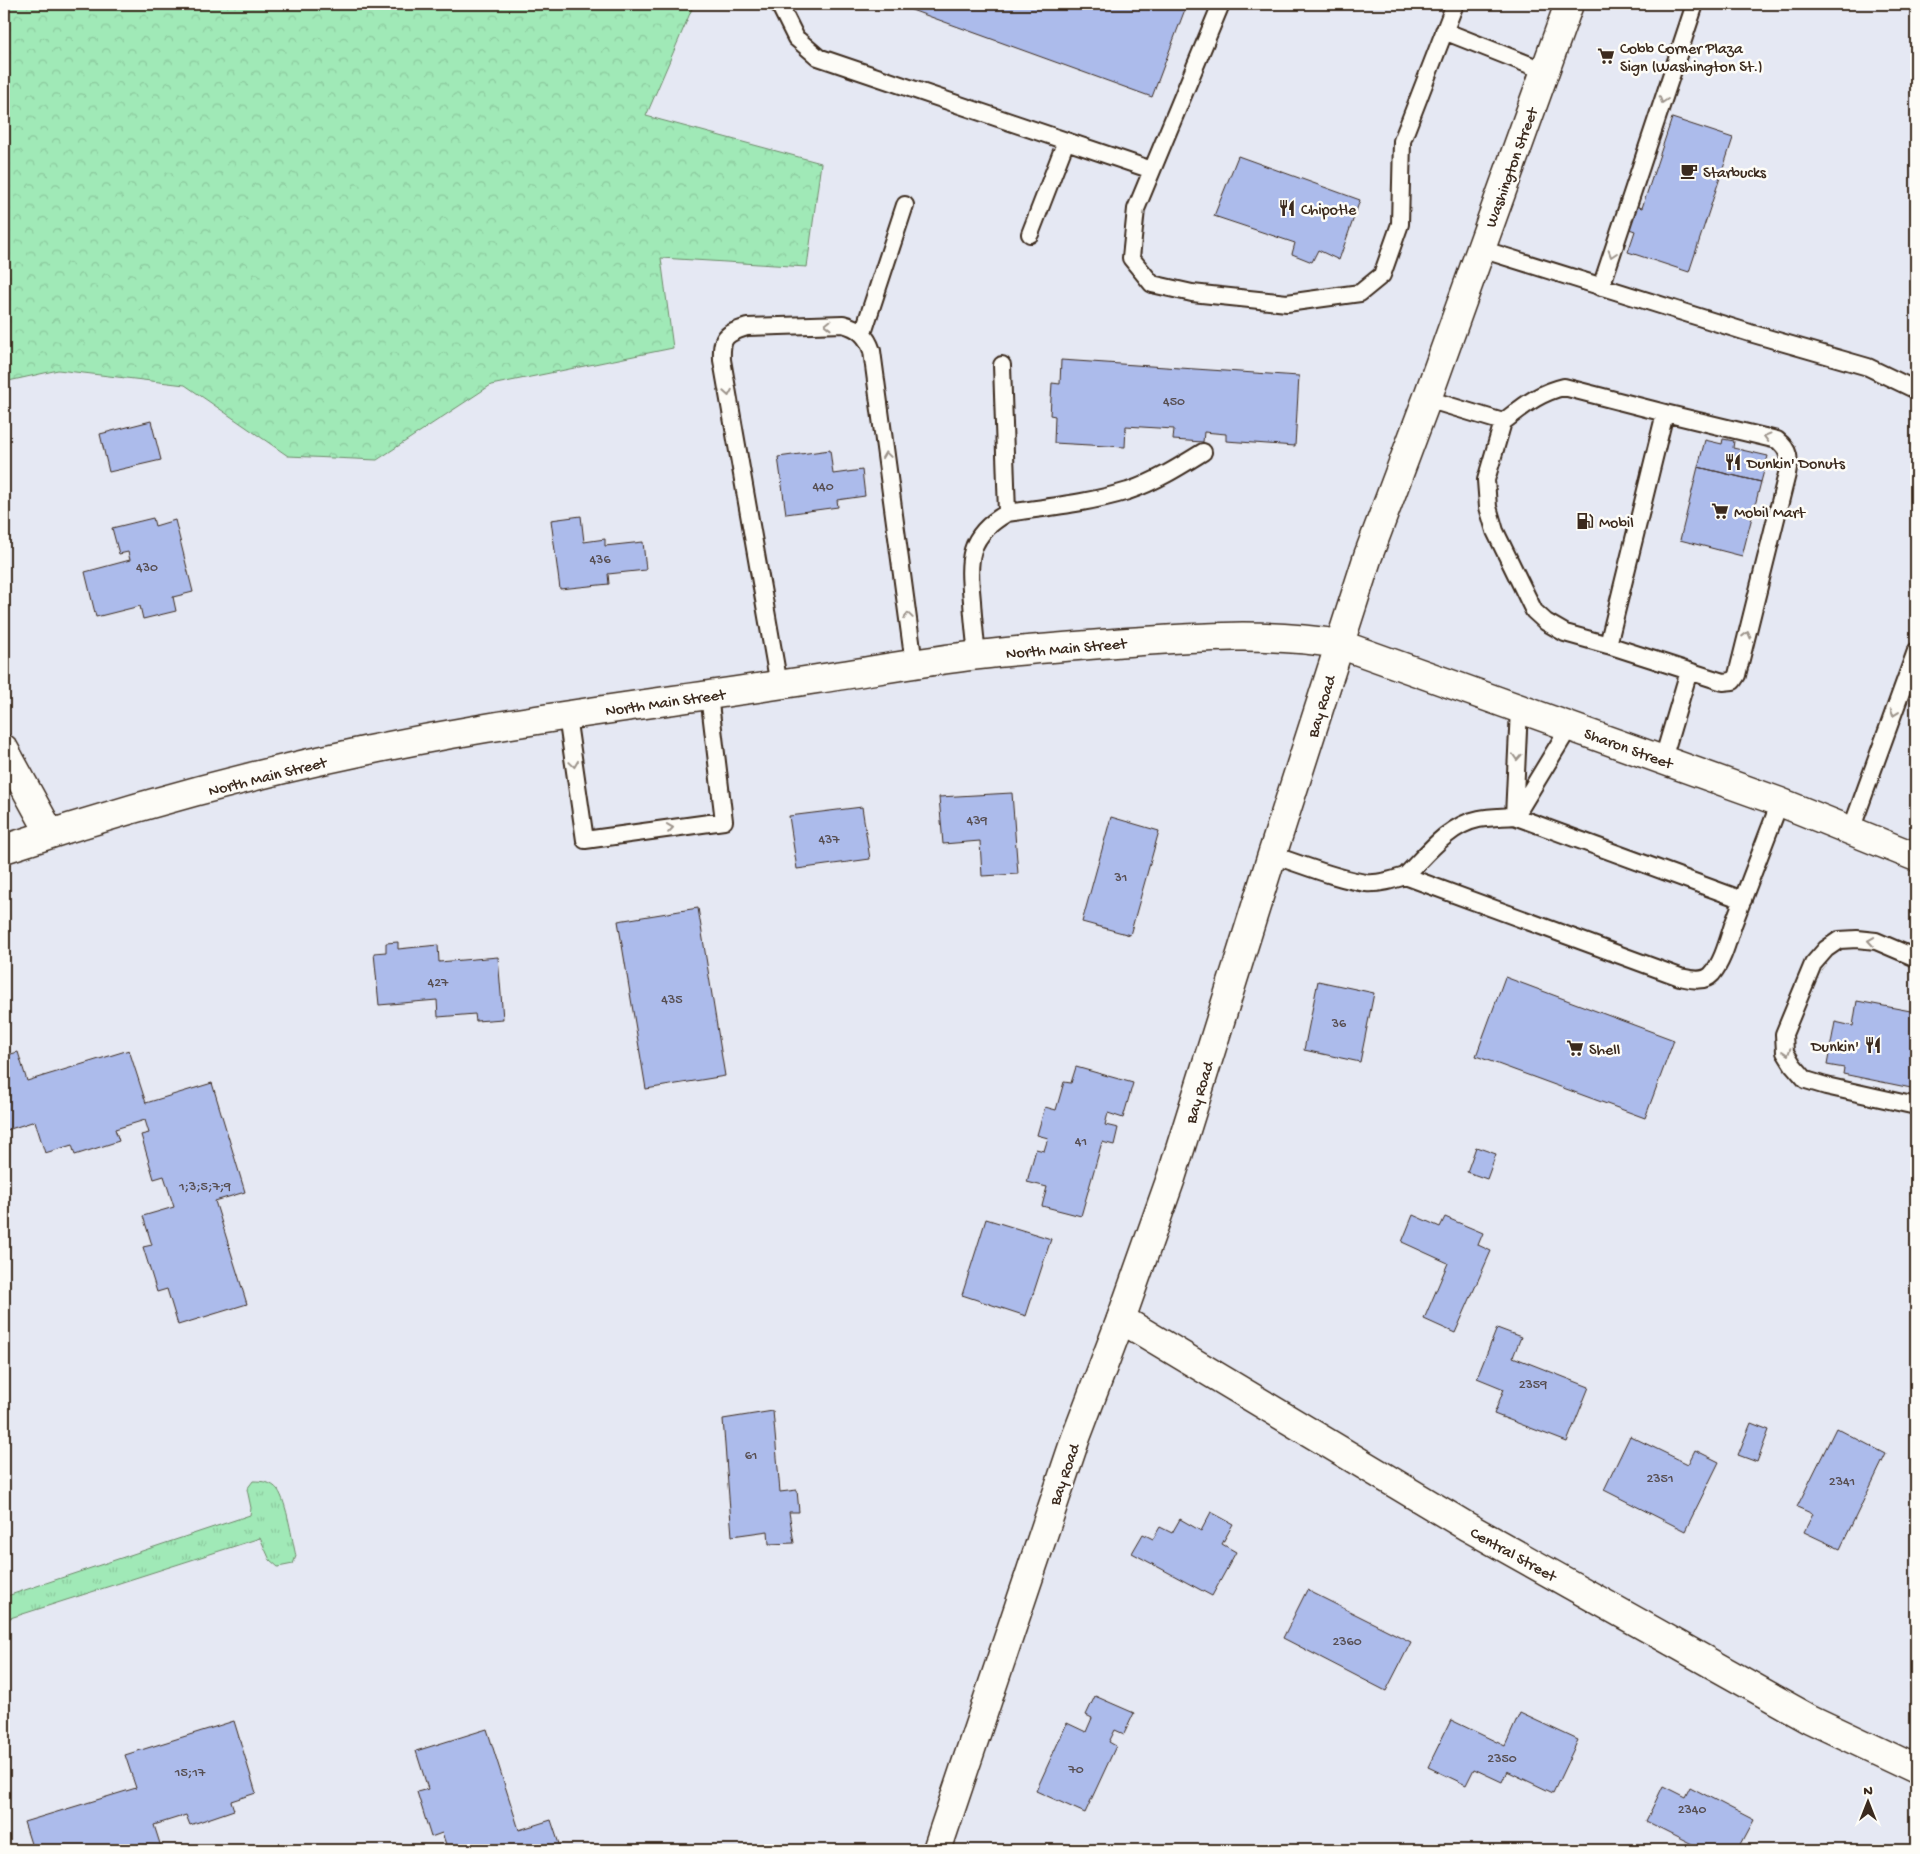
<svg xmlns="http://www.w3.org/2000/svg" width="1920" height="1854" font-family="'Gochi Hand',sans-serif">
  <defs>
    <pattern id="grass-tufts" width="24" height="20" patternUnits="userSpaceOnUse" patternTransform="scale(1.25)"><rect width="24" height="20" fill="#a0e9b7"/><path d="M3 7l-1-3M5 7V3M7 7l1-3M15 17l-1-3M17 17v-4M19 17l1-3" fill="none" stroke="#8bc89d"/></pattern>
    <pattern id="forest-crowns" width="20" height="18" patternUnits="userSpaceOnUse" patternTransform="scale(1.25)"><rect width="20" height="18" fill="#a0e9b7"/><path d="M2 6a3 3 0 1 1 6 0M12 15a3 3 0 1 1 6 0" fill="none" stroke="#8bc89d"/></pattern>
  </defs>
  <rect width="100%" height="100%" fill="#e5e8f3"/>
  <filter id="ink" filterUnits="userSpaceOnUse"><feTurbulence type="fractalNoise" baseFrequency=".02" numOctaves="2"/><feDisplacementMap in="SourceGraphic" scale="10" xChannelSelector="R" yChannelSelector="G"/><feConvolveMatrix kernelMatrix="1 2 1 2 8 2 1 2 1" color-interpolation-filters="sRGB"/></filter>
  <g filter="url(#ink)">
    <!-- grass -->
    <path fill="url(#grass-tufts)" stroke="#6e8a6a" d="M253 1481C262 1481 272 1482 278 1490 287 1503 292 1540 296 1556L293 1564 278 1567 270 1560 260 1538 4 1620V1597L250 1515 251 1508 247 1489Z"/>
    <!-- forest -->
    <path fill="url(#forest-crowns)" stroke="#6e8a6a" d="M4 4H694L646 116 821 163 807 267 661 258 673 348 491 385 377 460 288 456 185 385 58 370 4 382Z"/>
    <!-- building -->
    <path fill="#acbbeb" stroke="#3b2a1e" d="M895 4H1187L1152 97Z
      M1672 118 1733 138 1689 272 1628 252 1635 231 1621 226 1629 204 1642 208Z
      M1238 156 1360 200 1339 260 1318 250 1312 262 1292 254 1295 243 1214 216Z
      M1061 360 1299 376 1295 446 1226 441V434L1204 432 1203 442 1173 440 1174 429 1126 426 1125 447 1054 443 1055 416 1050 415 1052 383 1060 384Z
      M151 421 161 460 109 472 100 434Z
      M1723 439 1734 441 1733 448 1768 456 1761 482 1698 467 1705 440 1722 444Z
      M830 450 833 474 862 470 865 496 837 500 838 507 786 514 778 457Z
      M1698 467 1761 482 1742 556 1680 540Z
      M581 516 584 542 605 539V546L643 542 646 570 608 574 609 584 560 589 551 520Z
      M153 518 155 526 175 520 193 592 173 597 176 611 143 619 140 606 96 617 85 572 130 560 128 552 119 554 112 528Z
      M1012 793 1018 874 982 876 980 841 943 844 939 797Z
      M862 807 870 859 797 869 789 816Z
      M1111 817 1159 831 1130 935 1082 922Z
      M698 908 725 1076 646 1089 618 921Z
      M398 942V949L438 945 439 962 498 957 503 1019 476 1021 475 1014 438 1017 437 1000 379 1005 374 953 386 952V943Z
      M1505 977 1674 1040 1645 1118 1476 1056Z
      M1318 981 1374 993 1360 1062 1304 1050Z
      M1857 1001 1916 1012V1089L1843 1074 1844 1068 1827 1065 1835 1022 1853 1026Z
      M129 1050 146 1103 212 1083 245 1192 215 1201 247 1304 178 1325 167 1289 157 1292 143 1247 152 1245 143 1216 174 1207 164 1176 154 1179 141 1135 149 1133 145 1120 115 1129 119 1141 75 1155 72 1145 45 1153 35 1121 4 1131 8 1143 4 1144V1056L18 1052 27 1081Z
      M1076 1067 1133 1083 1123 1118 1108 1113 1105 1125 1118 1128 1114 1145 1102 1142 1081 1216 1042 1206 1047 1187 1027 1182 1036 1149 1044 1151 1048 1138 1037 1135 1045 1107 1056 1110 1064 1082 1071 1083Z
      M1476 1147 1496 1154 1487 1179 1467 1172Z
      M1413 1215 1440 1227 1445 1217 1483 1233 1478 1245 1491 1251 1455 1333 1424 1319 1448 1263 1402 1242Z
      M986 1219 1051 1239 1026 1316 962 1295Z
      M1497 1328 1521 1337 1513 1357 1589 1387 1567 1442 1494 1414 1504 1389 1477 1378Z
      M773 1411 780 1492 797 1490 799 1512H789L794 1543 769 1544 768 1531 732 1536 723 1419Z
      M1751 1423 1769 1430 1757 1462 1738 1455Z
      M1836 1428 1886 1454 1840 1549 1804 1532 1813 1514 1797 1507Z
      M1630 1436 1688 1464 1695 1450 1719 1462 1685 1531 1604 1490Z
      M1211 1512 1233 1524 1222 1544 1236 1552 1212 1596 1132 1553 1143 1534 1153 1539 1160 1527 1172 1533 1180 1519 1201 1531Z
      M1307 1590 1411 1642 1386 1691 1283 1638Z
      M1095 1696 1134 1713 1124 1734 1115 1730 1109 1742 1116 1746 1085 1813 1036 1791 1067 1723 1086 1732 1092 1718 1086 1715Z
      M1520 1713 1578 1740 1553 1793 1507 1771 1502 1782 1474 1769 1466 1785 1428 1767 1451 1720 1505 1746Z
      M234 1721 256 1793 231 1801 234 1810 190 1825 186 1815 154 1825 162 1850H33L24 1822 136 1788 125 1755Z
      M487 1729 519 1830 551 1820 561 1850H448L442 1833 431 1837 417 1792 428 1789 416 1751Z
      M1663 1786 1685 1797 1690 1787 1754 1820 1738 1850H1704L1646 1821Z"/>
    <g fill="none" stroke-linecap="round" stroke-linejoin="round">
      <!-- lane casing -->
      <g stroke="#3b2a1e" stroke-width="20">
        <path id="lane" d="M779 4 796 38 818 57 1152 170
          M1221 4 1136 209 1131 258 1152 284 1192 293 1287 303 1360 293 1382 275 1400 224 1402 141 1455 4
          M1444 31 1545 71
          M1030 234 1066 141
          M1481 249 1750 333 1868 367 1916 390
          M1601 287 1695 4
          M863 333 905 205
          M1427 399 1503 422C1524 406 1538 393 1564 387L1665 413 1608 645 1723 682 1733 681 1737 675 1787 474C1790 459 1790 450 1777 440L1665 413
          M1503 422 1486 480 1488 507 1495 531 1534 611 1546 622 1565 633 1608 645
          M1007 513C1047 507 1089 503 1128 491 1155 482 1179 467 1203 452
          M977 655C975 637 973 619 972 601 968 559 967 536 1007 513L1002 365
          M779 685 722 360C721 337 725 334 747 327L843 324C859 328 867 336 872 351L914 664
          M567 716 585 840 724 821 709 695
          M1663 759 1689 671
          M1516 815 1570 726
          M1514 816 1519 709
          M1851 830 1916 651
          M1272 855C1301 864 1336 879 1366 883 1379 884 1392 880 1405 876
          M1743 900 1514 816C1503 817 1490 817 1479 819 1448 825 1426 855 1405 876L1680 977C1690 979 1704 983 1712 974 1723 961 1728 940 1733 925 1749 884 1764 843 1780 802
          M1916 958 1876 941 1857 939 1839 940 1826 949 1813 964 1784 1034 1785 1052 1793 1065 1806 1080 1826 1086 1916 1106"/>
      </g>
      <!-- street casing -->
      <g stroke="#3b2a1e" stroke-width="31">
        <path id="street" d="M4 749 50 833
          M1121 1319 1466 1526 1810 1719 1916 1769"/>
      </g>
      <!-- secondary casing -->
      <g stroke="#3b2a1e" stroke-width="31">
        <path id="secondary" d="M4 849C160 797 324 755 486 728 596 710 707 696 817 679 871 671 925 661 979 655 1029 649 1079 646 1128 642 1198 637 1270 632 1339 644L1780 802 1916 857
          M937 1850 1075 1440 1121 1319 1171 1178 1272 855 1368 556 1427 399 1569 4"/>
      </g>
      <!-- lane -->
      <use href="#lane" stroke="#fdfcf7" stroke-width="16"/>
      <!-- street -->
      <use href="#street" stroke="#fdfcf7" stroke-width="28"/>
      <!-- secondary -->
      <use href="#secondary" stroke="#fdfcf7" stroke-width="28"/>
    </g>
    <!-- one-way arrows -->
    <defs><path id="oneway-chevron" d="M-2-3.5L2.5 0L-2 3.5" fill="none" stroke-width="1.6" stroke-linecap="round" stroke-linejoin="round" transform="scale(1.25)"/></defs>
    <g stroke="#9c938a">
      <use href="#oneway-chevron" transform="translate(1663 100) rotate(108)"/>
      <use href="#oneway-chevron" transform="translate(1612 254) rotate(108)"/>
      <use href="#oneway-chevron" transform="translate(828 325) rotate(179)"/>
      <use href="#oneway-chevron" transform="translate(728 393) rotate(80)"/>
      <use href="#oneway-chevron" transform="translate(1767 437) rotate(-165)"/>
      <use href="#oneway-chevron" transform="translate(886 455) rotate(-98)"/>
      <use href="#oneway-chevron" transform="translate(908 616) rotate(-98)"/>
      <use href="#oneway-chevron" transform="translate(1747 635) rotate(-76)"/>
      <use href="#oneway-chevron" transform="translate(1894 713) rotate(110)"/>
      <use href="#oneway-chevron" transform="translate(1517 757) rotate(93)"/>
      <use href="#oneway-chevron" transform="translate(574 764) rotate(82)"/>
      <use href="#oneway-chevron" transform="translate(670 828) rotate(-8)"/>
      <use href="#oneway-chevron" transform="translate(1871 941) rotate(-171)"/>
      <use href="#oneway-chevron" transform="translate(1787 1052) rotate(72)"/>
    </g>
  </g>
  <!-- icons -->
  <defs>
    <g id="supermarket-bare" transform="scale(1.35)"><path d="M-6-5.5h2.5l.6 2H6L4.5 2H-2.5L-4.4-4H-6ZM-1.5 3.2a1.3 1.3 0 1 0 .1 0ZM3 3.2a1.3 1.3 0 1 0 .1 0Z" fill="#3b2a1e" stroke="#fdfcf7" stroke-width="2.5" paint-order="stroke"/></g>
    <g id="cafe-bare" transform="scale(1.35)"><path d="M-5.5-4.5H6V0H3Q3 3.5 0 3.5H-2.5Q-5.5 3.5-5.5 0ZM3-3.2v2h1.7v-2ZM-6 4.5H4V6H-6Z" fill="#3b2a1e" stroke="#fdfcf7" stroke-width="2.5" paint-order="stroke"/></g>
    <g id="restaurant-bare" transform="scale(1.35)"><path d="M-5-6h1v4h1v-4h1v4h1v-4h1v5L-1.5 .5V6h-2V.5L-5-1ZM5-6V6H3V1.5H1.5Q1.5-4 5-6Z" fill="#3b2a1e" stroke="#fdfcf7" stroke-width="2.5" paint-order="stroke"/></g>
    <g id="fuel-bare" transform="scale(1.35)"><path d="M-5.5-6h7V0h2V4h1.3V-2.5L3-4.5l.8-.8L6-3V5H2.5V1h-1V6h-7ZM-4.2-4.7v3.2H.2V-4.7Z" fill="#3b2a1e" stroke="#fdfcf7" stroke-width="2.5" paint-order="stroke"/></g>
  </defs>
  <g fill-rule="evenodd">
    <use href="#supermarket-bare" x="1606" y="56"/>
    <use href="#cafe-bare" x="1689" y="171"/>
    <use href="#restaurant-bare" x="1287" y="208"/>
    <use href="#restaurant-bare" x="1733" y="462"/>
    <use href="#supermarket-bare" x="1720" y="511"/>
    <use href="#fuel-bare" x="1585" y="521"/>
    <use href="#restaurant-bare" x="1873" y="1045"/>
    <use href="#supermarket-bare" x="1575" y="1048"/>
  </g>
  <g text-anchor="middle" stroke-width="5" stroke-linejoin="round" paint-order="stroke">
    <!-- number labels -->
    <g font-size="14" fill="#574e51">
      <text x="1174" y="405">450</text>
      <text x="823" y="490">440</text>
      <text x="600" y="563">436</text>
      <text x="147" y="571">430</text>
      <text x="977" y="824">439</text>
      <text x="829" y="843">437</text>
      <text x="1121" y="881">31</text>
      <text x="438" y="986">427</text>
      <text x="672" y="1003">435</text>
      <text x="1339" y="1027">36</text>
      <text x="1081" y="1145">41</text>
      <text x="205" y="1190">1;3;5;7;9</text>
      <text x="1533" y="1388">2359</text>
      <text x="751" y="1459">61</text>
      <text x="1660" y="1482">2351</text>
      <text x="1842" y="1485">2341</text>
      <text x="1347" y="1645">2360</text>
      <text x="1502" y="1762">2350</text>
      <text x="1076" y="1773">70</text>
      <text x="190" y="1776">15;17</text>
      <text x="1692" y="1813">2340</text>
    </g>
    <!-- poi labels -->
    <g font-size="16" fill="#3b2a1e" stroke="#fdfcf7" text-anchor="start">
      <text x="1620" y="53">Cobb Corner Plaza<tspan x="1620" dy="18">Sign (Washington St.)</tspan></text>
      <text x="1703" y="177">Starbucks</text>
      <text x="1301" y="214">Chipotle</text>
      <text x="1747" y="468">Dunkin' Donuts</text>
      <text x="1734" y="517">Mobil Mart</text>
      <text x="1599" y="527">Mobil</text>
      <text x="1859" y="1051" text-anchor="end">Dunkin'</text>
      <text x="1589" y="1054">Shell</text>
    </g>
    <!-- street labels -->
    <g font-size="16" fill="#3b2a1e" stroke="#fdfcf7">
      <text transform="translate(1510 167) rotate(-70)" y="6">Washington Street</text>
      <text transform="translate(1066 647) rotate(-5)" y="6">North Main Street</text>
      <text transform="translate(665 701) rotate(-8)" y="6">North Main Street</text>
      <text transform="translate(1320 706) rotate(-73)" y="6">Bay Road</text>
      <text transform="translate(1629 747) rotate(20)" y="6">Sharon Street</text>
      <text transform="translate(267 775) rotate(-14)" y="6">North Main Street</text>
      <text transform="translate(1198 1092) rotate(-73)" y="6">Bay Road</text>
      <text transform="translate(1063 1474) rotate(-71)" y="6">Bay Road</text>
      <text transform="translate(1514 1553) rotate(29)" y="6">Central Street</text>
    </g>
  </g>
  <!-- margin -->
  <rect width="1920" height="1854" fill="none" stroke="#fdfcf7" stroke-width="20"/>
  <rect x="10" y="10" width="1900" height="1834" fill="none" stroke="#3b2a1e" stroke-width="2" filter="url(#ink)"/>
  <!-- north arrow -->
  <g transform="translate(1868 1802)" stroke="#fdfcf7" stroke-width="4" paint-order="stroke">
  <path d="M0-4L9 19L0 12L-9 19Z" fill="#3b2a1e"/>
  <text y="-8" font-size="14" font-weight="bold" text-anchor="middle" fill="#3b2a1e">N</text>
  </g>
</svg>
